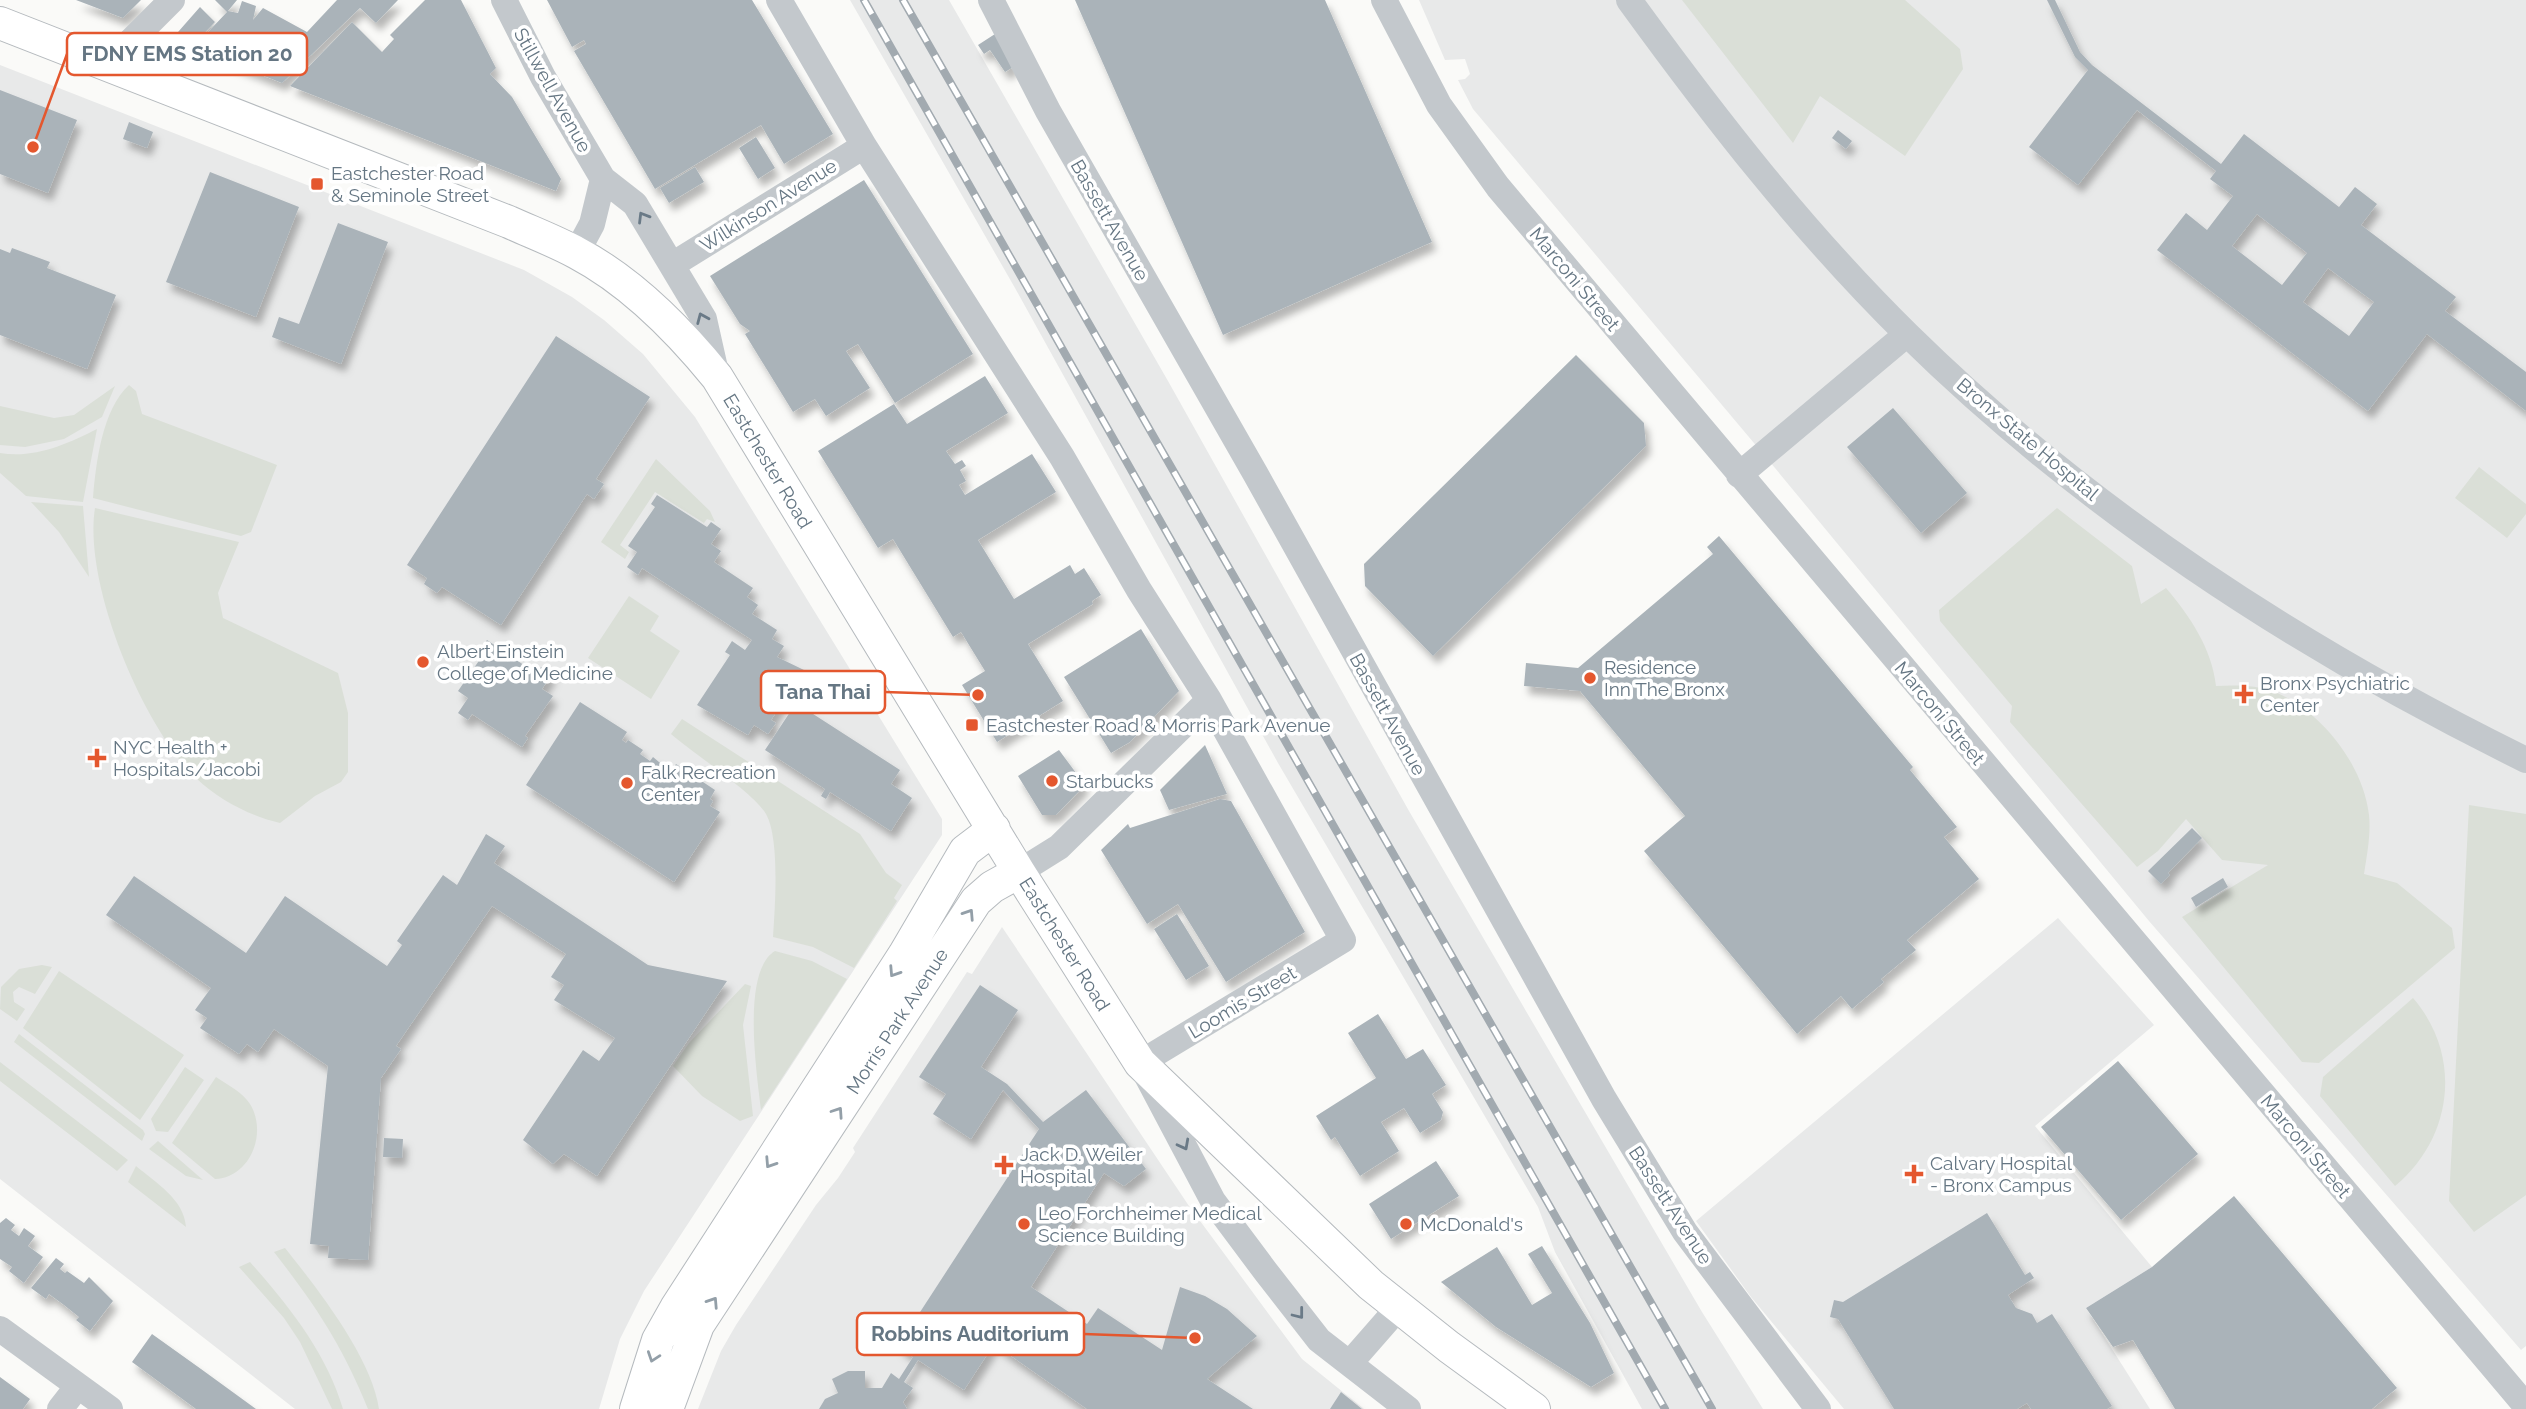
<svg xmlns="http://www.w3.org/2000/svg" width="2526" height="1409" font-family="Raleway,sans-serif">
  <defs>
    <filter id="shadow"><feDropShadow dx="4.5" dy="8" stdDeviation="3.5" flood-color="#0004"/></filter>
  </defs>
  <rect width="100%" height="100%" fill="#fafaf8"/>
  <!-- built -->
  <path fill="#e8e9e9" d="M850 0H949L1168 381 1409 811 1702 1312 1763 1409H1642L1555 1252 1538 1207 1278 763 1015 288Z
    M1419 0H2526V1346L2521 1350 2149 921 1775 468 1473 109 1458 80 1465 79 1470 74 1465 59 1445 60Z
    M0 65 524 270 572 297 604 320 643 354 695 417 942 819V835L644 1291 620 1339 599 1409H295L0 1179Z
    M2058 918 2154 1025 2035 1126 2152 1267 2086 1308 2150 1409H1844L1751 1297 1696 1221Z
    M1002 927 1189 1206 1302 1359 1364 1409H698L721 1351 736 1325 816 1205 838 1178 855 1152 853 1148 967 972 972 974Z"/>
  <!-- green -->
  <path fill="#dadfd7" d="M1682 0H1905L1960 49 1963 69 1905 156 1820 96 1793 143Z
    M129 385 136 391 142 414 277 465 251 532 241 536 93 498C96 463 102 410 129 385Z
    M115 386 102 417 64 439 25 447 0 445V406L54 418 74 415Z
    M97 429 83 502 26 496 0 473V453C33 459 68 444 97 429Z
    M656 459 710 511 715 522 707 519 704 523 655 492 620 545 629 552 625 559 601 542Z
    M2479 467 2526 504V514L2507 538 2455 498Z
    M31 502 83 506 89 577 59 532Z
    M95 508 239 542 218 593 223 618 338 673 348 713V772L341 782 315 796 280 823C250 816 219 800 196 778 142 725 83 583 95 508Z
    M2057 508 2132 566 2141 604 2166 588C2190 616 2212 649 2216 686 2235 685 2257 685 2275 692 2321 711 2363 764 2369 815 2371 834 2367 855 2364 874L2397 883 2452 928 2455 948 2319 1063 2302 1062 2182 917 2268 865 2222 860 2186 819 2158 851 2137 867 2010 722 2012 706 1940 621 1939 610Z
    M629 596 659 616 650 631 680 651 651 699 588 658Z
    M682 719 860 834 886 873 902 885 894 898 897 901 854 968 813 947 773 937C775 907 780 839 766 814 754 793 693 753 671 734Z
    M2469 805 2526 814V1195L2474 1232 2449 1201Z
    M775 951 812 961 847 979 761 1110C757 1075 741 971 775 951Z
    M42 965 52 967 35 994 19 987 13 992 14 1002 25 1009 17 1021 0 1009 1 987 19 969Z
    M59 971 184 1055 140 1120 23 1028Z
    M745 984 751 986 743 1025 753 1116 740 1121 702 1096 673 1066 689 1043Z
    M2413 998C2463 1056 2453 1138 2395 1186L2320 1096 2323 1077Z
    M19 1034 143 1130 145 1134 142 1141 14 1042Z
    M0 1062 128 1160 117 1171 0 1081Z
    M185 1067 204 1080 168 1132 156 1131 151 1119Z
    M216 1077C228 1085 242 1092 250 1104 268 1133 250 1178 215 1179L172 1143Z
    M158 1141 203 1180 186 1176 149 1149Z
    M136 1166C156 1183 184 1199 186 1227L128 1182Z
    M285 1248C317 1288 372 1358 379 1409H368C342 1345 316 1306 274 1252Z
    M250 1262C289 1306 326 1352 343 1409H332L300 1342 284 1318 239 1267Z"/>
  <!-- building -->
  <path fill="#aab3b9" fill-rule="evenodd" filter="url(#shadow)" d="M76 0H141L123 18Z
    M215 0H237L228 11 238 13 242 1 256 6 253 20 263 8 307 32 337 0H398L376 23 360 8 282 83 193 48 227 12Z
    M425 0H461L496 68 490 74 512 97 561 179 556 191 290 86 352 22 382 52 394 39 390 35Z
    M547 0H752L833 134 784 164 761 125 655 189 574 51 586 44 584 40 572 47Z
    M1075 0H1325L1432 242 1223 335Z
    M2047 0H2055L2080 52 2092 65 2221 164 2244 134 2339 207 2355 187 2377 204 2361 225 2456 297 2445 311 2526 372V411L2427 334 2368 411 2157 250 2186 213 2207 230 2233 196 2210 179 2216 171 2137 110 2078 185 2029 147 2088 70 2075 57ZM2257 214 2307 253 2282 285 2232 246ZM2328 268 2374 302 2349 336 2303 302Z
    M200 7 215 22 190 48 184 42 178 47 171 40Z
    M995 34 1015 66 1005 72 990 50 984 54 978 45Z
    M0 90 77 120 48 193 0 174Z
    M129 122 153 132 147 148 123 139Z
    M1838 130 1852 141 1846 149 1832 138Z
    M756 137 775 168 758 179 739 148Z
    M695 167 704 182 669 203 660 188Z
    M210 172 299 207 256 317 166 282Z
    M864 180 973 354 895 403 858 344 846 351 870 388 826 416 815 399 793 412 745 334 750 331 740 324 710 276Z
    M338 223 388 242 341 364 272 337 279 317 299 324Z
    M12 248 50 262 47 268 116 295 87 369 0 335V249L10 253Z
    M556 336 650 397 596 479 604 484 594 499 587 494 501 625 442 587 437 593 424 584 427 578 407 565Z
    M1576 355 1644 423 1646 446 1433 656 1365 586 1364 564Z
    M985 376 1008 413 946 451 955 464 962 460 966 466 960 470 966 481 959 485 965 495 1032 454 1056 492 978 540 1014 599 1070 565 1075 574 1084 568 1101 595 1092 601 1093 604 1028 644 1063 701 997 742 962 685 985 671 961 632 953 637 893 539 878 548 818 451 894 404 907 424Z
    M1893 408 1967 493 1921 533 1847 447Z
    M657 495 707 527 711 522 721 529 711 544 721 551 714 562 753 588 747 597 758 605 752 614 777 630 772 639 784 646 777 657 804 670 771 720 776 723 768 734 754 725 748 735 697 705 730 655 725 652 732 641 745 650 752 640 642 568 638 575 627 567 637 552 628 546 655 507 651 504Z
    M1719 536 1913 767 1910 770 1957 827 1944 837 1979 879 1907 940 1916 950 1881 979 1884 982 1852 1009 1841 996 1797 1034 1644 851 1685 816 1580 691 1524 686 1526 663 1578 668 1713 554 1707 547Z
    M1141 629 1179 691 1130 742 1111 753 1064 677Z
    M487 640 537 674 541 667 552 674 542 689 553 696 525 736 528 738 522 747 472 714 468 720 458 713 468 698 458 691 485 652 480 650Z
    M580 702 627 732 622 740 626 743 628 740 643 750 640 754 650 761 653 757 671 772 676 764 715 790 710 799 713 801 710 806 720 812 674 882 526 785Z
    M796 703 900 770 891 784 912 798 891 831 830 792 826 799 821 796 825 789 765 750Z
    M1205 745 1227 794 1169 810 1160 790Z
    M1059 750 1085 785 1056 815H1042L1018 776Z
    M1220 799 1231 801 1305 932 1226 982 1178 904 1147 924 1101 850 1128 824 1130 828Z
    M2192 828 2202 838 2168 873 2170 875 2161 884 2148 871Z
    M486 834 505 846 494 863 648 965 727 981 597 1176 564 1154 553 1164 523 1140 583 1050 599 1061 615 1038 554 1000 564 985 551 977 566 954 492 906 396 1046 401 1049 381 1078 368 1260 328 1258 329 1246 310 1244 328 1066 274 1029 258 1052 247 1044 239 1054 200 1028 207 1018 195 1010 211 988 106 915 134 876 246 953 285 896 387 966 402 945 397 941 443 875 457 885Z
    M2223 878 2228 887 2196 907 2191 898Z
    M1177 914 1209 966 1186 980 1154 929Z
    M980 985 1018 1010 981 1067 1007 1084 1043 1122 1086 1090 1146 1169 1124 1186 1104 1173 1031 1287 1087 1324 1098 1308 1162 1350 1180 1287 1205 1296 1227 1309 1257 1336 1207 1379 1253 1409H1087L994 1344 964 1390 918 1360 904 1382 913 1388 903 1402 907 1409H819L825 1399 838 1393 832 1379 848 1371H865V1388H882L891 1373 899 1379 913 1357 898 1346 1039 1129 1003 1090 971 1139 933 1114 946 1094 919 1077Z
    M1378 1014 1406 1059 1423 1049 1446 1085 1432 1094 1443 1112 1441 1120 1420 1133 1404 1108 1381 1122 1399 1151 1360 1176 1335 1137 1331 1140 1316 1116 1376 1078 1348 1033Z
    M2118 1061 2198 1154 2121 1220 2041 1127Z
    M384 1138 403 1139 402 1158 383 1157Z
    M1436 1161 1459 1196 1391 1239 1369 1204Z
    M2234 1196 2397 1388 2372 1409H2175L2133 1340 2113 1347 2086 1308 2152 1267Z
    M1987 1213 2025 1275 2030 1272 2034 1278 2008 1295 2016 1308 2032 1314 2037 1323 2052 1314 2112 1406 2107 1409H2031L2027 1403 2017 1409H1894L1838 1319 1830 1317 1834 1300 1843 1302Z
    M6 1218 15 1225 11 1230 19 1236 24 1228 35 1236 28 1246 43 1257 24 1283 9 1271 12 1267 0 1259V1223Z
    M1542 1246 1590 1323 1614 1373 1591 1387 1496 1327 1441 1282 1497 1247 1532 1305 1552 1293 1528 1254Z
    M56 1258 64 1264 60 1269 65 1273 67 1271 84 1283 89 1277 113 1301 90 1331 76 1320 79 1317 64 1305 49 1294 46 1299 31 1288Z
    M152 1334 201 1369 256 1409H196L132 1362Z
    M0 1377 30 1399 23 1409H0Z
    M1341 1392 1362 1409H1330Z"/>
  <g fill="none" stroke-linecap="round" stroke-linejoin="round">
    <!-- major casing -->
    <g stroke="#b5babe" stroke-width="34">
      <path id="major" d="M0 23 509 222C531 232 555 241 577 253 632 282 678 329 717 377L1019 872 1140 1063 1371 1285 1449 1347 1534 1409
        M636 1409 658 1340 676 1308 904 955 965 851 994 829
        M667 1409 698 1325 976 901 992 887 1019 872"/>
    </g>
    <!-- minor -->
    <path stroke="#c3c8cc" stroke-width="26" d="M504 0 543 77 603 179 635 204 704 319 717 377
      M779 0 864 146 1062 457 1139 590 1209 700 1343 940 1140 1063 1213 1201 1266 1272 1319 1340 1408 1409
      M991 0 1048 111 1255 473 1604 1099 1685 1232 1818 1409
      M1384 0 1439 105 1498 187 2526 1406
      M1629 0C1714 117 1804 233 1908 335 2088 512 2300 649 2526 760
      M107 65 172 0
      M577 252 592 224 603 179
      M672 265 864 146
      M1739 475 1907 334
      M1019 872 1059 847 1209 700
      M0 1329 110 1409
      M1350 1363 1399 1307
      M60 1409 78 1386"/>
    <!-- major -->
    <use href="#major" stroke="#fff" stroke-width="32"/>
    <!-- rail casing -->
    <g stroke="#a2aab0" stroke-width="8">
      <path id="rail" d="M864 0 1665 1409
        M903 0 1712 1409"/>
    </g>
    <!-- rail -->
    <use href="#rail" stroke="#fff" stroke-width="5" stroke-dasharray="16" stroke-linecap="butt"/>
  </g>
  <!-- one-way arrows -->
  <defs><path id="oneway-chevron" d="M-2-3.5L2.5 0L-2 3.5" fill="none" stroke-width="1.6" stroke-linecap="round" stroke-linejoin="round" transform="scale(1.75)"/></defs>
  <g stroke="#6a7a87">
    <use href="#oneway-chevron" transform="translate(643 217) rotate(-121)"/>
    <use href="#oneway-chevron" transform="translate(702 318) rotate(-113)"/>
    <use href="#oneway-chevron" transform="translate(1184 1145) rotate(62)"/>
    <use href="#oneway-chevron" transform="translate(1299 1314) rotate(52)"/>
  </g>
  <g stroke="#939fa8">
    <use href="#oneway-chevron" transform="translate(969 914) rotate(-57)"/>
    <use href="#oneway-chevron" transform="translate(894 972) rotate(123)"/>
    <use href="#oneway-chevron" transform="translate(838 1112) rotate(-56)"/>
    <use href="#oneway-chevron" transform="translate(770 1163) rotate(123)"/>
    <use href="#oneway-chevron" transform="translate(713 1302) rotate(-57)"/>
    <use href="#oneway-chevron" transform="translate(653 1357) rotate(109)"/>
  </g>
  <!-- markers -->
  <g fill="#e4572e" stroke="#fff" stroke-width="2.5">
    <rect x="310" y="177" width="14" height="14" rx="3.5"/>
    <circle cx="423" cy="662" r="7"/>
    <circle cx="1590" cy="678" r="7"/>
    <path d="M2240.5 683.5h7v7h7v7h-7v7h-7v-7h-7v-7h7z"/>
    <rect x="965" y="718" width="14" height="14" rx="3.5"/>
    <path d="M93.5 747.5h7v7h7v7h-7v7h-7v-7h-7v-7h7z"/>
    <circle cx="1052" cy="781" r="7"/>
    <circle cx="627" cy="783" r="7"/>
    <path d="M1000.5 1154.5h7v7h7v7h-7v7h-7v-7h-7v-7h7z"/>
    <path d="M1910.5 1163.5h7v7h7v7h-7v7h-7v-7h-7v-7h7z"/>
    <circle cx="1024" cy="1224" r="7"/>
    <circle cx="1406" cy="1224" r="7"/>
  </g>
  <g text-anchor="middle" stroke-width="7" stroke-linejoin="round" paint-order="stroke">
    <!-- street labels -->
    <g font-size="19" fill="#657683" stroke="#fff">
      <text transform="translate(553 90) rotate(61)" y="7">Stillwell Avenue</text>
      <text transform="translate(768 205) rotate(-32)" y="7">Wilkinson Avenue</text>
      <text transform="translate(1110 220) rotate(60)" y="7">Bassett Avenue</text>
      <text transform="translate(1575 279) rotate(50)" y="7">Marconi Street</text>
      <text transform="translate(2028 439) rotate(40)" y="7">Bronx State Hospital</text>
      <text transform="translate(768 461) rotate(59)" y="7">Eastchester Road</text>
      <text transform="translate(1940 713) rotate(50)" y="7">Marconi Street</text>
      <text transform="translate(1388 714) rotate(61)" y="7">Bassett Avenue</text>
      <text transform="translate(1065 944) rotate(58)" y="7">Eastchester Road</text>
      <text transform="translate(1242 1002) rotate(-31)" y="7">Loomis Street</text>
      <text transform="translate(897 1021) rotate(-57)" y="7">Morris Park Avenue</text>
      <text transform="translate(2306 1146) rotate(50)" y="7">Marconi Street</text>
      <text transform="translate(1671 1205) rotate(57)" y="7">Bassett Avenue</text>
    </g>
    <!-- poi labels -->
    <g font-size="19" fill="#657683" stroke="#fff" text-anchor="start">
      <text x="331" y="180">Eastchester Road<tspan x="331" dy="22">&amp; Seminole Street</tspan></text>
      <text x="437" y="658">Albert Einstein<tspan x="437" dy="22">College of Medicine</tspan></text>
      <text x="1604" y="674">Residence<tspan x="1604" dy="22">Inn The Bronx</tspan></text>
      <text x="2260" y="690">Bronx Psychiatric<tspan x="2260" dy="22">Center</tspan></text>
      <text x="986" y="732">Eastchester Road &amp; Morris Park Avenue</text>
      <text x="113" y="754">NYC Health +<tspan x="113" dy="22">Hospitals/Jacobi</tspan></text>
      <text x="641" y="779">Falk Recreation<tspan x="641" dy="22">Center</tspan></text>
      <text x="1066" y="788">Starbucks</text>
      <text x="1020" y="1161">Jack D. Weiler<tspan x="1020" dy="22">Hospital</tspan></text>
      <text x="1930" y="1170">Calvary Hospital<tspan x="1930" dy="22">- Bronx Campus</tspan></text>
      <text x="1038" y="1220">Leo Forchheimer Medical<tspan x="1038" dy="22">Science Building</tspan></text>
      <text x="1420" y="1231">McDonald's</text>
    </g>
  </g>
  <!-- callouts -->
  <path fill="none" stroke="#e4572e" stroke-width="2.5" d="M33 147L67 54M978 695L885 692M1195 1338L1084 1334"/>
  <g fill="#e4572e" stroke="#fff" stroke-width="2.5">
    <circle cx="33" cy="147" r="7"/>
    <circle cx="978" cy="695" r="7"/>
    <circle cx="1195" cy="1338" r="7"/>
  </g>
  <g fill="#fff" stroke="#e4572e" stroke-width="2.5">
    <rect x="67" y="33" width="240" height="42" rx="7"/>
    <rect x="761" y="671" width="124" height="42" rx="7"/>
    <rect x="857" y="1313" width="227" height="42" rx="7"/>
  </g>
  <g font-size="21" text-anchor="middle" font-weight="bold" fill="#657683">
    <text x="187" y="61">FDNY EMS Station 20</text>
    <text x="823" y="699">Tana Thai</text>
    <text x="970" y="1341">Robbins Auditorium</text>
  </g>
</svg>
